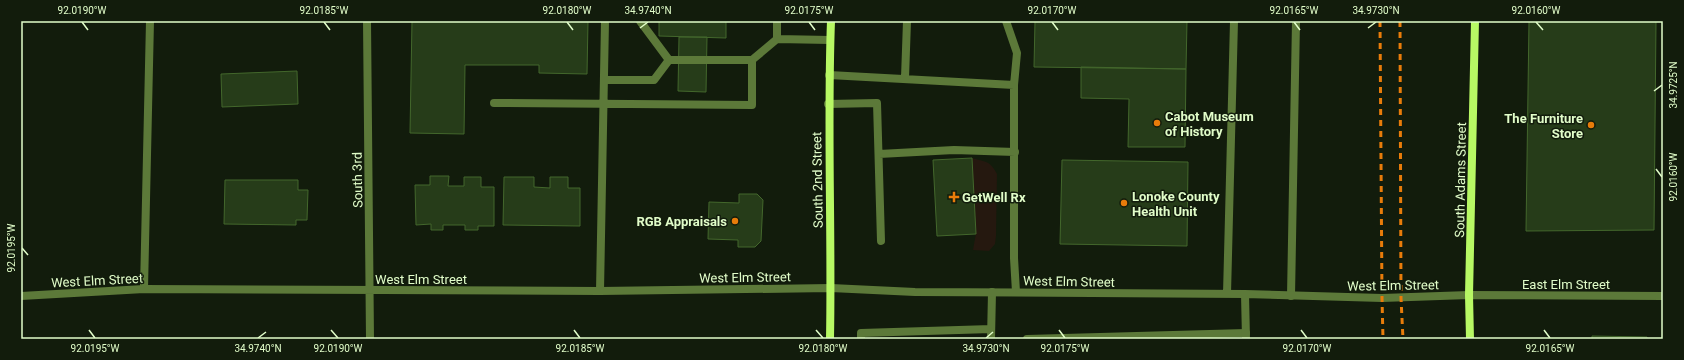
<svg xmlns="http://www.w3.org/2000/svg" width="1684" height="360" font-family="Roboto,sans-serif">
  <rect width="100%" height="100%" fill="#121c0c"/>
  <!-- green -->
  <path fill="#25180f" d="M972 158C985 162 990 160 997 174L996 236 995 244 989 251 973 250 976 233Z"/>
  <!-- building -->
  <path fill="#263c19" stroke="#43672c" d="M412 21H588L587 74 539 73V65H465L464 134 410 133Z
    M659 21H726V38L659 36Z
    M1035 21H1187L1186 69 1034 67Z
    M1529 21H1656L1654 230 1526 231Z
    M679 37H707L706 92 678 91Z
    M1081 67 1186 69 1185 147H1128L1129 99 1081 98Z
    M297 71 298 104 222 107 221 74Z
    M972 158 976 234 937 236 933 160Z
    M1062 160 1188 162 1187 246 1060 244Z
    M430 176H449L448 186H464V177H481V187H494V226H478V230H465V225H443V230H431V224L416 225 415 185H430Z
    M504 177H534V187L550 188V177H568V188H580V226L503 225Z
    M225 180H298V190H308L307 220H296V225L224 224Z
    M739 194H757L763 200 761 241 755 247H738V240L708 239 709 202 739 203Z
    M1592 336 1647 337V339H1592Z"/>
  <g fill="none" stroke-linecap="round" stroke-linejoin="round">
    <!-- lane -->
    <path stroke="#5c7939" stroke-width="8" d="M640 21 669 60
      M777 21V39L830 40
      M829 75 1014 85 1017 53 1006 21
      M905 78 907 21
      M604 80H654L669 60H752
      M1014 85V258L1016 292
      M494 103 752 105V60L777 39
      M828 104 877 103 881 241
      M879 154 954 150 1015 152
      M144 289 150 21
      M600 291 605 21
      M1291 296 1296 21
      M861 339V333L991 329
      M991 339 992 292
      M1027 339 1246 333"/>
    <!-- street -->
    <path stroke="#5c7939" stroke-width="8" d="M367 21 370 339
      M1227 294 1234 21
      M1245 294 1246 339
      M21 296 144 289 600 291 831 288 915 292 1245 294 1382 298 1469 295 1663 296"/>
    <!-- secondary -->
    <path stroke="#b7f864" stroke-width="8" d="M830 339C832 233 827 127 831 21
      M1470 339 1469 295 1475 21"/>
    <!-- rail -->
    <path stroke="#e87c0a" stroke-width="3" stroke-dasharray="6 5" stroke-linecap="butt" d="M1380 21 1382 298 1383 339
      M1400 21 1401 298 1403 339"/>
  </g>
  <!-- ticks -->
  <path fill="none" stroke="#e1fdc9" stroke-width="1.5" d="M82 22 88 30M324 22 330 30M567 22 573 30M809 22 815 30M1052 22 1058 30M1294 22 1300 30M1536 22 1543 30M640 28 648 22M1368 28 1376 22M1654 91 1662 85M1656 169 1662 177M22 248 28 255M89 330 95 338M331 330 338 338M574 330 580 338M816 330 823 338M1059 330 1065 338M1301 330 1307 338M1544 330 1550 338M258 338 266 332M986 338 993 332"/>
  <!-- markers -->
  <g fill="#e87c0a" stroke="#121c0c" stroke-width="1.5">
    <circle cx="1157" cy="123" r="4"/>
    <circle cx="1591" cy="125" r="4"/>
    <path d="M952 191h4v4h4v4h-4v4h-4v-4h-4v-4h4z"/>
    <circle cx="1124" cy="203" r="4"/>
    <circle cx="735" cy="221" r="4"/>
  </g>
  <g text-anchor="middle" stroke-width="3" stroke-linejoin="round" paint-order="stroke">
    <!-- poi labels -->
    <g font-size="13" font-weight="bold" fill="#e1fdc9" stroke="#121c0c" text-anchor="start">
      <text x="1165" y="121">Cabot Museum<tspan x="1165" dy="15">of History</tspan></text>
      <text x="1583" y="123" text-anchor="end">The Furniture<tspan x="1583" dy="15">Store</tspan></text>
      <text x="1132" y="201">Lonoke County<tspan x="1132" dy="15">Health Unit</tspan></text>
      <text x="962" y="202">GetWell Rx</text>
      <text x="727" y="226" text-anchor="end">RGB Appraisals</text>
    </g>
    <!-- street labels -->
    <g font-size="13" fill="#e1fdc9" stroke="#121c0c">
      <text transform="translate(357 180) rotate(-91)" y="5">South 3rd</text>
      <text transform="translate(817 180) rotate(-91)" y="5">South 2nd Street</text>
      <text transform="translate(1460 180) rotate(-89)" y="5">South Adams Street</text>
      <text transform="translate(745 277) rotate(-1)" y="5">West Elm Street</text>
      <text x="421" y="284">West Elm Street</text>
      <text transform="translate(97 280) rotate(-3)" y="5">West Elm Street</text>
      <text transform="translate(1069 281) rotate(1)" y="5">West Elm Street</text>
      <text x="1566" y="289">East Elm Street</text>
      <text transform="translate(1393 285) rotate(-1)" y="5">West Elm Street</text>
    </g>
  </g>
  <!-- border -->
  <rect width="1684" height="360" fill="none" stroke="#121c0c" stroke-width="44"/>
  <rect x="22" y="22" width="1640" height="316" fill="none" stroke="#e1fdc9" stroke-width="1.5"/>
  <g font-size="10" text-anchor="middle" fill="#e1fdc9">
    <text x="82" y="14">92.0190°W</text>
    <text x="324" y="14">92.0185°W</text>
    <text x="567" y="14">92.0180°W</text>
    <text x="648" y="14">34.9740°N</text>
    <text x="809" y="14">92.0175°W</text>
    <text x="1052" y="14">92.0170°W</text>
    <text x="1294" y="14">92.0165°W</text>
    <text x="1376" y="14">34.9730°N</text>
    <text x="1536" y="14">92.0160°W</text>
    <text transform="translate(1673 85) rotate(-90)" y="4">34.9725°N</text>
    <text transform="translate(1673 177) rotate(-90)" y="4">92.0160°W</text>
    <text transform="translate(11 248) rotate(-90)" y="4">92.0195°W</text>
    <text x="95" y="352">92.0195°W</text>
    <text x="258" y="352">34.9740°N</text>
    <text x="338" y="352">92.0190°W</text>
    <text x="580" y="352">92.0185°W</text>
    <text x="823" y="352">92.0180°W</text>
    <text x="986" y="352">34.9730°N</text>
    <text x="1065" y="352">92.0175°W</text>
    <text x="1307" y="352">92.0170°W</text>
    <text x="1550" y="352">92.0165°W</text>
  </g>
</svg>
